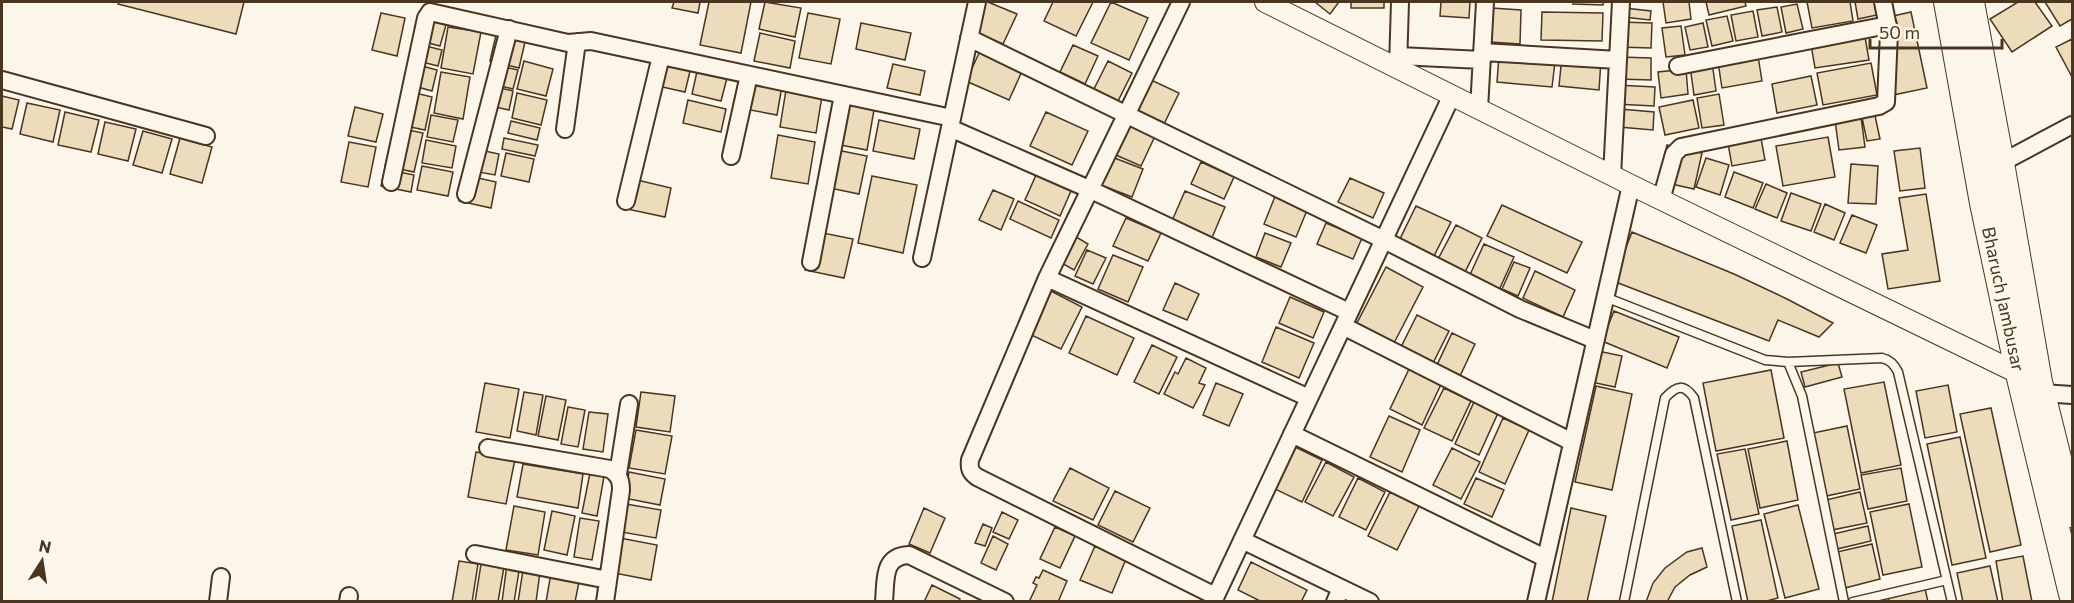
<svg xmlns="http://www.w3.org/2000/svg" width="2074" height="603" font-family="Commissioner,sans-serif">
  <rect width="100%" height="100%" fill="#fbf6e9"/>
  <!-- building -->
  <path fill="#ecdcbc" stroke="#4a3520" stroke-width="1.5" d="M119 2H244L236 34 118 4Z
    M674 2H700L698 13 672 8Z
    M709 2H751L741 53 700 45Z
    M765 2 801 8 795 37 759 29Z
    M977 2H988L1017 14 1003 44 966 28Z
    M1053 2H1093L1076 36 1044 21Z
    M1111 2 1148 18 1129 60 1091 43Z
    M1315 2H1339L1330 14Z
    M1351 2H1384V8H1351Z
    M1441 2H1470L1469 18 1440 16Z
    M1574 2H1603V5L1573 4Z
    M1663 2H1689L1691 19 1666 23Z
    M1706 2H1745L1746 6 1709 15Z
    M1807 2H1850L1853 21 1812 28Z
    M1855 2H1875L1877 15 1858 19Z
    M2018 2H2035L2052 26 2012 52 1990 19Z
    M2045 2H2072V19L2060 26Z
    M1797 4 1803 29 1786 33 1781 7Z
    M1777 7 1782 32 1762 36 1757 10Z
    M1492 8 1521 10 1520 44 1490 42Z
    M1624 8 1651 11 1650 20 1623 17Z
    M1753 11 1758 37 1736 41 1731 15Z
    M1542 12 1603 13 1602 41 1541 40Z
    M1911 12 1927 88 1893 95 1875 20Z
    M381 13 405 18 397 56 372 50Z
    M808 13 840 19 831 64 799 58Z
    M1727 16 1733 41 1712 46 1706 20Z
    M419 18 446 25 440 46 413 39Z
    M1619 22 1652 23 1651 48 1618 47Z
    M861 23 911 33 905 60 856 49Z
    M1703 23 1708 47 1690 50 1685 27Z
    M1681 26 1685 55 1666 57 1662 28Z
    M448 27 481 32 473 74 441 68Z
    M1864 31 1869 60 1815 68 1810 39Z
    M760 33 795 41 790 68 754 61Z
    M496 35 525 42 519 68 490 61Z
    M2072 39V77L2056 47Z
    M414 43 442 50 438 66 410 59Z
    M1073 45 1098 56 1085 84 1060 72Z
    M981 49 1023 69 1009 100 966 81Z
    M1499 56 1555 62 1552 87 1497 82Z
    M1562 56 1601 60 1599 90 1559 86Z
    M1758 56 1762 81 1722 88 1718 62Z
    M1619 57 1651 58V80L1618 79Z
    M655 59 691 67 685 92 649 84Z
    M524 61 553 69 546 96 517 89Z
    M1108 61 1132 73 1118 101 1094 89Z
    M408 62 437 70 432 91 403 83Z
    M1712 62 1716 91 1694 95 1690 66Z
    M1871 63 1877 95 1823 105 1817 73Z
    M492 64 518 70 513 89 487 83Z
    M893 64 925 71 920 95 887 88Z
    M698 67 728 74 721 101 692 94Z
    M1686 69 1688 94 1661 98 1658 72Z
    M441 72 470 77 463 119 434 113Z
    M1811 76 1817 105 1777 113 1772 84Z
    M1149 79 1179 93 1164 124 1135 109Z
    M751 80 782 86 777 115 745 109Z
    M487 85 513 91 509 110 482 104Z
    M1616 85 1655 87 1654 106 1615 104Z
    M403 90 432 97 425 130 396 124Z
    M786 90 822 96 816 133 780 127Z
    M517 93 547 100 541 125 512 118Z
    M1719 94 1724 125 1702 128 1697 98Z
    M2 96 19 100 12 129 2 127Z
    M688 100 726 109 721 132 683 123Z
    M1693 100 1699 128 1665 135 1659 107Z
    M27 103 60 110 53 142 20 134Z
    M843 104 874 110 867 150 835 144Z
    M355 107 383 114 376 142 348 136Z
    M1620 109 1654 112 1653 130 1619 127Z
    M1874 111 1880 139 1867 141 1861 113Z
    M65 112 99 120 91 152 58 145Z
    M1046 112 1088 131 1072 165 1030 146Z
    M431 115 458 120 453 142 427 137Z
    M1861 117 1865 147 1839 150 1835 120Z
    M879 120 920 129 914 159 873 151Z
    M1124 120 1156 134 1141 166 1109 152Z
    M511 121 540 128 537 140 508 133Z
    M105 122 136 129 128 161 98 154Z
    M394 127 423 133 414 172 385 166Z
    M143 131 172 139 162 173 133 165Z
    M1760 133 1765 160 1732 166 1727 138Z
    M778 135 815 142 808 184 771 178Z
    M1828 137 1835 177 1783 186 1776 146Z
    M180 138 212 147 202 183 170 174Z
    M504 138 538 145 535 156 502 149Z
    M426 140 456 146 452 168 422 163Z
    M349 142 376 147 368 187 341 182Z
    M1667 145 1702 153 1694 189 1658 181Z
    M471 148 499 154 495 175 467 170Z
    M1920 148 1925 188 1900 191 1894 151Z
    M832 149 867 156 859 194 825 187Z
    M506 153 534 159 529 182 501 176Z
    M1112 157 1143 169 1132 197 1101 185Z
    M1706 158 1729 165 1720 195 1696 187Z
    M1201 162 1234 177 1224 199 1191 184Z
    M1851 164 1878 166 1876 204 1848 203Z
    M422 166 453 172 448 196 417 190Z
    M385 169 414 175 411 192 381 186Z
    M1734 172 1763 183 1753 208 1725 197Z
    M465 175 496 182 491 208 459 201Z
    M1036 175 1071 191 1060 216 1025 200Z
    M872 176 917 185 903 253 858 243Z
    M1350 178 1384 193 1373 218 1338 202Z
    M633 179 671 188 665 217 627 209Z
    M1766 184 1787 193 1777 218 1755 209Z
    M993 190 1014 199 1001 230 979 220Z
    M1185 191 1225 207 1211 240 1171 223Z
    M1791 193 1821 204 1811 231 1781 221Z
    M1276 194 1308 208 1296 237 1264 224Z
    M1926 194 1940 281 1888 289 1882 254 1908 250 1899 198Z
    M1018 201 1059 220 1051 238 1010 219Z
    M1825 204 1845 213 1834 240 1814 232Z
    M1502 205 1582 242 1567 273 1487 236Z
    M1416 206 1451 222 1432 260 1398 243Z
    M1852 215 1877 225 1866 253 1840 243Z
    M1126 218 1161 233 1148 261 1113 246Z
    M1326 223 1362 238 1353 259 1317 244Z
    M1456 225 1482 238 1464 274 1437 261Z
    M813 231 853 239 844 278 805 270Z
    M1632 232 1734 274 1785 298 1833 323 1819 337 1778 320 1769 341 1613 281Z
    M1265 233 1291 243 1281 267 1256 257Z
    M1073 235 1088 244 1074 270 1058 261Z
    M1484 244 1514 257 1499 290 1469 277Z
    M1087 250 1106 258 1093 284 1075 276Z
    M1113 255 1143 267 1128 302 1098 289Z
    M1514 262 1530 268 1518 296 1502 289Z
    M1386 267 1423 287 1394 343 1357 323Z
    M1535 271 1575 290 1563 317 1523 298Z
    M1175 283 1199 294 1187 320 1163 310Z
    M1049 290 1082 307 1061 349 1027 333Z
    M1290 297 1324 312 1313 338 1279 323Z
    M1614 311 1679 337 1667 368 1602 341Z
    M1417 315 1449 331 1433 363 1401 347Z
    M1086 316 1134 338 1117 375 1069 353Z
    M1276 327 1314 343 1299 378 1262 362Z
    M1452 333 1475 344 1460 376 1437 365Z
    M1152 345 1177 357 1159 394 1134 382Z
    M1598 351 1622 356 1615 387 1591 382Z
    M1186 358 1206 368 1199 383 1205 385 1193 408 1164 394 1175 372 1178 374Z
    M1838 363 1842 377 1805 387 1801 372Z
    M1410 367 1442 382 1422 425 1390 409Z
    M1771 370 1784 438 1716 451 1703 383Z
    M1884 382 1901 465 1861 473 1844 389Z
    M485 383 519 389 510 438 476 432Z
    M1216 383 1243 394 1229 426 1203 415Z
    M1948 385 1957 432 1925 438 1916 391Z
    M1596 386 1632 394 1612 490 1575 482Z
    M1444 388 1471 401 1452 441 1424 428Z
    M524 392 543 395 536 435 517 431Z
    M641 392 675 396 670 432 636 427Z
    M546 396 566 400 558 440 538 436Z
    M1474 402 1498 413 1479 455 1455 444Z
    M568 407 585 410 578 447 561 444Z
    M1991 408 2021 545 1990 552 1960 414Z
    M589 412 608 414 603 452 583 449Z
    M1389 416 1420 430 1402 472 1370 457Z
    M1503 418 1529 430 1505 484 1479 472Z
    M1847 426 1860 489 1826 496 1813 433Z
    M636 430 672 436 665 474 629 468Z
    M1960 437 1986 558 1952 565 1927 444Z
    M1787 441 1798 500 1760 508 1748 449Z
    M1289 444 1322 460 1302 502 1269 486Z
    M1452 448 1480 462 1461 499 1433 485Z
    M1745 449 1759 514 1731 520 1717 454Z
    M476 452 515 459 506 504 468 497Z
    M1326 462 1354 477 1333 516 1305 502Z
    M523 464 583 474 578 508 517 497Z
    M591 468 605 471 597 516 582 513Z
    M1070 468 1109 488 1093 520 1053 501Z
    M1901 468 1907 501 1868 509 1861 475Z
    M629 472 665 479 660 505 624 498Z
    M1358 478 1385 492 1366 530 1339 517Z
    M1476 478 1504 490 1492 517 1464 504Z
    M1115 491 1150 508 1133 542 1098 525Z
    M1390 492 1419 506 1397 550 1368 536Z
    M1860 492 1867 523 1832 530 1826 500Z
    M626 504 661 510 656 538 621 532Z
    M1909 504 1922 567 1883 575 1870 512Z
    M1798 505 1819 589 1785 598 1764 514Z
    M514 506 545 512 538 555 506 550Z
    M924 508 945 518 930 553 909 544Z
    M1571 508 1606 516 1587 602H1552Z
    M552 511 575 516 567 555 544 550Z
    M1002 512 1018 520 1009 539 993 532Z
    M580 518 599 521 592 560 574 557Z
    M1761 520 1778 598 1763 602H1748L1732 526Z
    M983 524 992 528 985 546 975 543Z
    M1868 526 1871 541 1837 549 1833 534Z
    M1055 527 1075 536 1060 568 1040 559Z
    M993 536 1008 544 996 570 981 563Z
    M620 538 657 545 651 580 614 573Z
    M1872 544 1880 579 1845 588 1837 552Z
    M1095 546 1126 559 1112 593 1080 580Z
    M1702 548 1707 567 1690 575 1675 587 1667 602H1646L1653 583 1665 568 1687 552Z
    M2023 556 2032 602H2003L1996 561Z
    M482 558 505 561 498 602H475Z
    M459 561 478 564 472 602H452Z
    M1251 562 1307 590 1301 602H1262L1238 590Z
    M507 564 520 565 514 602H502Z
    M1990 566 1998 602H1963L1957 573Z
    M523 570 540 572 536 602H518Z
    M1043 570 1067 581 1058 602H1029L1037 585 1033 583 1036 577 1039 578Z
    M551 573 580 577 575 602H546Z
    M1924 584 1928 602H1889L1887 592Z
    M932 585 960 599 959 602H924Z"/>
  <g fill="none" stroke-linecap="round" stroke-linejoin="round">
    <!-- service casing -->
    <g stroke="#4a3520" stroke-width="11">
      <path id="service" d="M1605 297 1765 360 1788 362 1882 358C1890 360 1894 364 1898 372L1952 602
        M1788 362 1802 396 1844 602
        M1624 602 1665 398C1677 385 1684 384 1694 398L1737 602
        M1853 602 1947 580"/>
    </g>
    <!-- minor casing -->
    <g stroke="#4a3520" stroke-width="20">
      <path id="minor" d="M1181 2 1047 278 970 460C969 468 970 472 977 477L1215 596
        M969 38 1384 240 1520 309 1595 340
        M1482 52 1618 60
        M1399 56 1482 60
        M1678 66 1888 25
        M1398 67 1400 2
        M2 80 206 136
        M1479 109 1485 2
        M950 128 1089 189 1349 312
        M565 129 577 42
        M731 156 749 75
        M1993 165 2001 163 2072 125
        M1612 176 1621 2
        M391 182 426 18 430 12 568 43 591 41 952 118
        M466 194 509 29
        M1661 200 1674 154 1681 147 1879 106 1886 102 1889 32 1883 2
        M626 201 661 56
        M922 258 977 2
        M811 262 843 95
        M1047 278 1309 398
        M1343 326 1572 442
        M2042 393 2072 395
        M1292 434 1545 558
        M488 448 610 469C619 475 621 480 621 490L605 602
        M618 474 629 404
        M1242 540 1370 602
        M475 554 608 580
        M218 602 221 577
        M348 602 349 596
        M884 602C886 580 882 556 909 555L1005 602
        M1213 602 1452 95
        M1335 602 1341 588
        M1536 602 1631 185"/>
    </g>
    <!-- tertiary casing -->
    <g stroke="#4a3520" stroke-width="22">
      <path id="tertiary" d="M1265 2 1631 185 2028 378"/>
    </g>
    <!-- primary casing -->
    <g stroke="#4a3520" stroke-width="28">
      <path id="primary" d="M1947 2 1983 203 2019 374 2072 594
        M1971 2 2001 163 2039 382 2072 514"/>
    </g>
    <!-- service -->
    <use href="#service" stroke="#fbf6e9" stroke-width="8"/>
    <!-- minor -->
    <use href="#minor" stroke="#fbf6e9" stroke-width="16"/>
    <!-- tertiary -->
    <use href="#tertiary" stroke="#fbf6e9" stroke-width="20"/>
    <!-- primary -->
    <use href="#primary" stroke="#fbf6e9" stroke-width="26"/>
  </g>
  <g text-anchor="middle" stroke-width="4.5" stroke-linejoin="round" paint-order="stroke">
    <!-- street labels -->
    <g font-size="18" fill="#4a3520" stroke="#fbf6e9">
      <text transform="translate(2003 299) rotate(78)" y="6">Bharuch Jambusar</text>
    </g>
  </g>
  <!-- border -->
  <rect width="2074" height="603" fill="none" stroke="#4a3520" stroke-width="6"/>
  <!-- north arrow -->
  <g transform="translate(42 561) rotate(12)" stroke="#fbf6e9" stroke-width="4.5" paint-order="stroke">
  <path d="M0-4.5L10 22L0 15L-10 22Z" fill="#4a3520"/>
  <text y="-9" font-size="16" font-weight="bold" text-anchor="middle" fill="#4a3520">N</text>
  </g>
  <!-- scale -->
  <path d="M1870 39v9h132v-9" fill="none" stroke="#4a3520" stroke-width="3"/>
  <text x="1879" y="39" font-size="18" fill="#4a3520" stroke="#fbf6e9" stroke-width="4.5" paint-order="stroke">50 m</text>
</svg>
